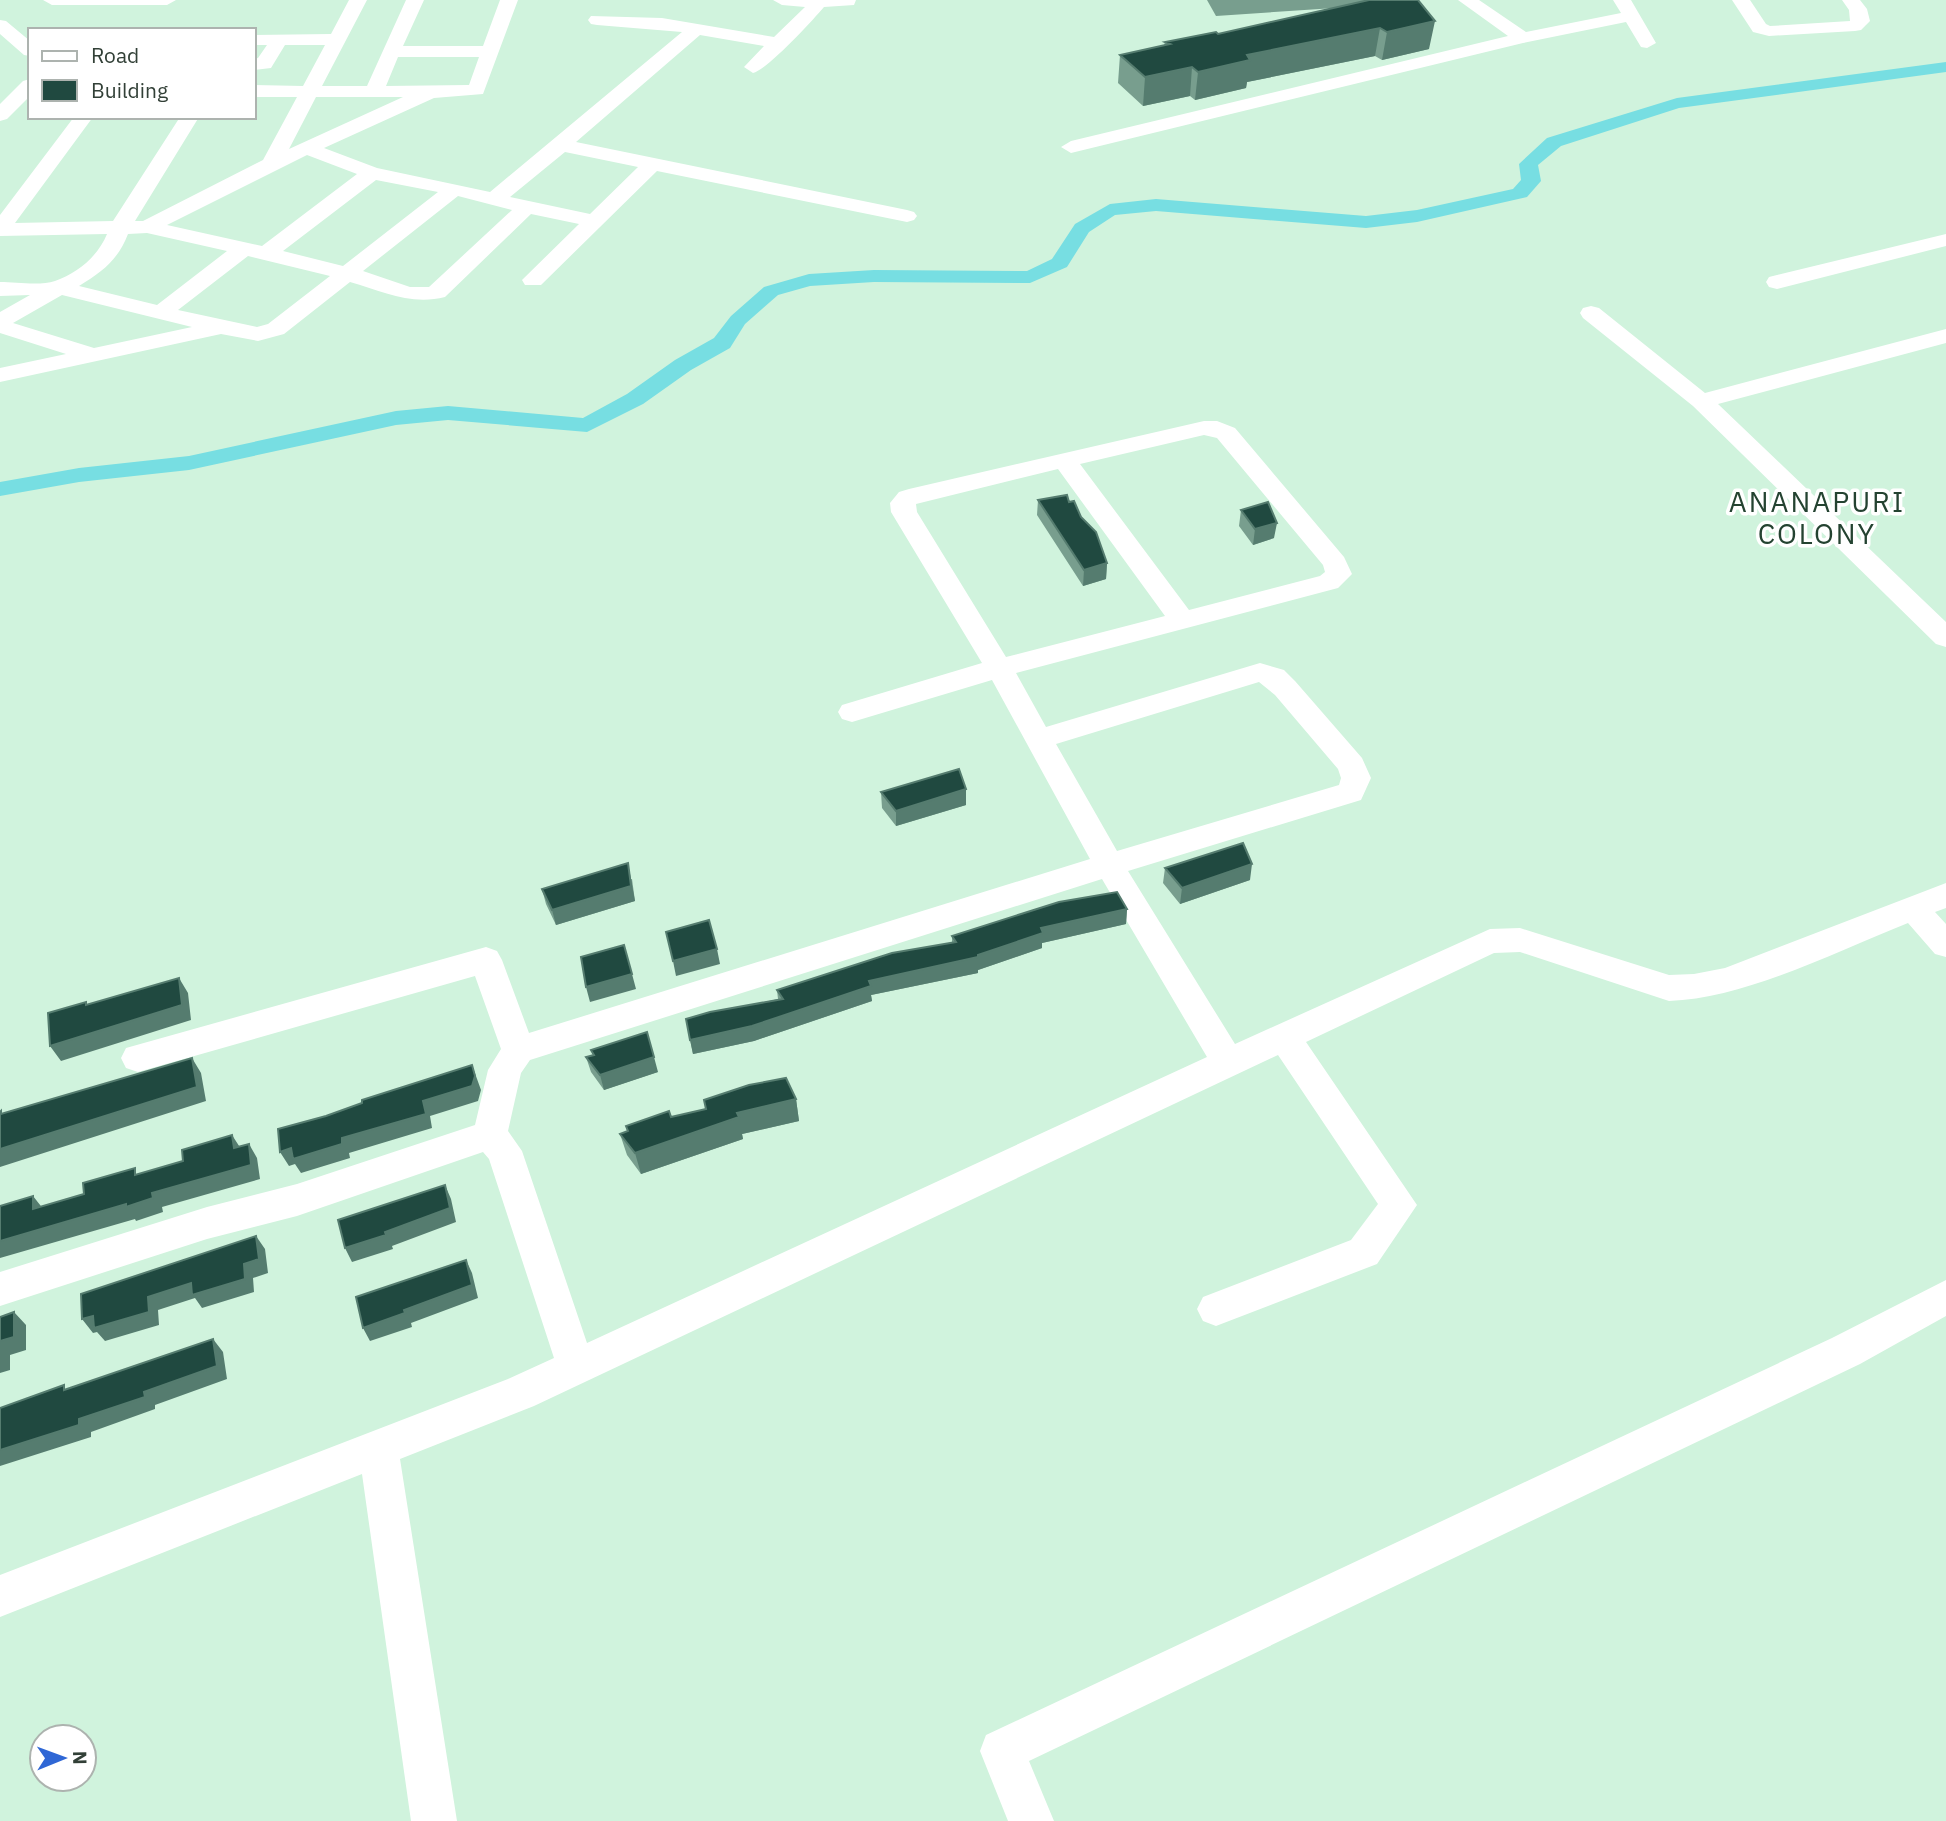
<svg xmlns="http://www.w3.org/2000/svg" width="1946" height="1821" font-family="'IBM Plex Sans',sans-serif">
  <rect width="100%" height="100%" fill="#d0f3dd"/>
  <g fill="none" stroke-linecap="round" stroke-linejoin="round">
    <!-- canal -->
    <path fill="#77dee2" fill-rule="evenodd" d="M1946 62V72L1679 108 1561 146 1538 165 1541 181 1527 197 1417 222 1366 228 1156 211 1115 215 1089 232 1067 267 1030 283 874 282 810 286 778 295 745 324 730 348 691 370 643 404 587 432 448 420 396 425 189 470 79 482 0 496V482L79 468 189 456 396 411 448 406 583 418 627 394 675 360 714 338 731 316 764 287 809 274 874 270 1027 271 1052 259 1075 224 1110 204 1156 199 1366 216 1417 210 1513 189 1521 180 1519 164 1547 138 1677 98Z"/>
    <!-- minor -->
    <path fill="#fff" fill-rule="evenodd" d="M43 0H176L167 5H52Z
      M349 0H367L322 86H367L406 0H424L403 46H483L500 0H518L483 94 434 98 324 148 377 168 490 192 682 32 597 25 591 24 588 20 591 16 662 18 774 37 805 7 782 5 773 0H856L854 5 824 7C812 21 768 69 753 73L744 67 764 46 700 35 576 142 907 210 914 212 917 216 914 220 907 222 657 171 541 285H525L522 280 579 224 531 214 445 297C411 306 382 291 350 282L284 334 258 341 221 334 0 382V368L66 354 0 333V312L30 295 0 296V282C16 282 40 286 55 281 78 273 98 256 107 234L0 236V215L74 117H93L15 223 113 221 180 117H199L135 221H143L263 160 297 97H254V85L303 86 325 45H285L271 68 254 70V59L258 58 267 45H254V35L331 34ZM398 57H479L469 85 386 86ZM316 97H403L289 149ZM565 152 638 167 590 214 510 197ZM307 155 357 174 262 246 167 225ZM376 180 438 192 343 266 283 251ZM458 196 512 210 429 287H410L363 271ZM147 233 227 251 157 305 79 286C102 272 118 260 128 234ZM248 256 330 276 268 324 257 327 178 310ZM62 295 192 327 94 348 13 323Z
      M1458 0H1479L1526 32 1621 13 1613 0H1631L1656 43 1647 48 1641 47 1626 22 1523 43 1071 153 1061 147 1071 141 1508 36Z
      M1732 0H1750L1766 24 1770 26 1850 21 1849 10 1842 0H1860L1867 9 1870 21 1861 30 1855 31 1769 36 1753 32Z
      M0 20 6 21 30 41V56L24 55 0 34Z
      M30 79V96L7 119 0 121V104L23 81Z
      M1946 234V246L1777 289 1769 287 1766 282 1769 277Z
      M1591 306 1599 308 1705 393 1946 329V343L1718 404 1946 622V647L1936 644 1693 406 1583 318 1580 313 1583 308Z
      M1204 421H1217L1235 428 1344 557 1352 574 1338 588 1016 673 1046 727 1260 663 1284 670 1295 681 1362 758 1371 778 1361 800 1128 871 1235 1044 1490 929 1520 928 1669 975 1694 974 1725 968 1946 883V908L1935 912 1946 924V957L1935 954 1908 923C1835 952 1746 998 1669 1001L1520 952 1494 953 1306 1042 1417 1205 1377 1264 1216 1326 1203 1321 1197 1309 1203 1297 1351 1240 1378 1204 1278 1055 534 1406 400 1459 457 1821H411L362 1474 0 1617V1575L508 1379 554 1358 489 1159 483 1152 297 1216 207 1239 0 1306V1272L207 1207 297 1184 475 1125 488 1070 501 1049 475 976 138 1072 126 1068 121 1058 126 1048 486 947 497 951 502 960 529 1033 1090 859 992 680 852 722 842 719 838 712 842 705 982 663 891 512 890 503 899 492 909 489ZM1204 435 1217 438 1323 565 1325 572 1320 576 1189 610 1080 464ZM1058 469 1165 616 1006 657 917 512 916 504ZM1259 682 1275 695 1338 769 1341 778 1339 785 1117 851 1056 744ZM1102 879 1207 1057 587 1343 522 1151 508 1131 521 1073 530 1060Z
      M1946 1280V1316L1860 1364 1029 1761 1054 1821H1008L980 1751 986 1735 1832 1338Z"/>
  </g>
  <!-- wall -->
  <path fill="#789e8e" d="M1207 0H1418L1429 49 1382 60 1375 56 1247 82 1246 88 1195 100 1190 96 1143 106 1118 83 1120 55 1164 45 1165 42 1218 34 1335 8 1216 16Z
    M1038 500 1069 502 1081 517 1107 563 1106 579 1083 586 1037 515Z
    M1241 510 1274 538 1253 545 1239 526Z
    M966 789V805L896 826 882 808 881 792Z
    M1165 868 1250 880 1180 904 1163 883Z
    M632 879 635 901 556 925 546 904 542 889Z
    M1127 909 1126 924 1042 943V948L978 970V973L871 995 872 1001 754 1041 693 1054 686 1019 778 999 777 990 952 943V936Z
    M591 1050 658 1072 604 1090 591 1072 586 1057 593 1055Z
    M796 1099 799 1121 742 1134 743 1139 641 1174 627 1155 620 1134 627 1131 626 1126 671 1117Z"/>
  <!-- shaded-wall -->
  <path fill="#557c6f" d="M1435 21 1429 49 1382 60 1387 32Z
    M1380 28 1375 56 1247 82 1246 88 1195 100 1198 72 1247 55Z
    M1192 67 1190 96 1143 106 1145 77Z
    M1277 523 1274 538 1253 545 1255 529Z
    M1107 563 1106 579 1083 586 1084 570Z
    M966 789V805L896 826V811Z
    M628 863 635 901 556 925 552 910Z
    M1252 864 1250 880 1180 904 1182 888Z
    M1127 909 1126 924 1042 943V948L978 970V973L871 995 872 1001 754 1041 693 1054 690 1040 869 981 1041 928Z
    M717 949 720 964 676 976 673 961Z
    M632 974 636 989 590 1002 586 987Z
    M179 978 188 993 191 1020 61 1061 50 1046Z
    M654 1057 658 1072 604 1090 600 1075Z
    M192 1058 201 1073 206 1101 0 1167V1149Z
    M472 1065 481 1090 478 1101 430 1116 432 1128 349 1153 350 1158 301 1173 295 1164 289 1166 280 1152 291 1148 342 1138 423 1101Z
    M796 1099 799 1121 742 1134 743 1139 641 1174 635 1153 737 1113Z
    M232 1135 241 1149 234 1148Z
    M249 1144 257 1158 260 1179 162 1207 163 1212 136 1221 135 1219 0 1258V1241L152 1193Z
    M445 1185 451 1199 456 1222 392 1246 393 1249 352 1262 345 1248 385 1232Z
    M33 1196 44 1210 33 1209Z
    M256 1236 265 1249 268 1273 253 1278 254 1292 202 1308 195 1298 158 1310 159 1325 105 1341 97 1332 93 1333 82 1319 244 1264Z
    M466 1260 472 1273 478 1298 411 1323 412 1327 370 1341 363 1328 404 1310Z
    M14 1312 26 1325V1350L10 1355V1370L0 1373V1341Z
    M213 1339 223 1352 227 1379 155 1405V1409L91 1432V1437L0 1466V1450L79 1419 144 1392Z"/>
  <!-- building -->
  <path fill="#204940" stroke="#557c6f" stroke-width="2" d="M1369 0H1418L1435 21 1387 32 1380 28 1247 55 1250 60 1198 72 1192 67 1145 77 1120 55 1170 44 1165 42 1216 32 1218 34Z
    M1067 495 1069 502 1074 501 1081 517 1096 532 1107 563 1084 570 1038 500Z
    M1268 502 1277 523 1255 529 1241 510Z
    M959 769 966 789 896 811 881 792Z
    M1243 843 1252 864 1182 888 1165 868Z
    M628 863 631 886 552 910 542 889Z
    M1117 892 1127 909 1041 928 1043 933 978 955V957L869 981 871 986 752 1026 690 1040 686 1019 710 1012 783 999 777 990 892 953 956 942 952 936 1059 902Z
    M709 920 717 949 673 961 666 932Z
    M624 945 632 974 586 987 581 957Z
    M179 978 182 1005 50 1046 48 1013 86 1002V1005Z
    M647 1032 654 1057 600 1075 586 1057 594 1055 591 1050Z
    M192 1058 197 1087 0 1149V1112L1 1111V1114Z
    M472 1065 475 1076 472 1086 423 1101 426 1114 342 1138V1144L293 1159 291 1148 280 1152 278 1129 326 1116 362 1103V1100Z
    M786 1078 796 1099 737 1113 739 1117 635 1153 620 1134 628 1131 626 1126 669 1111 671 1117 706 1109 704 1100 749 1085Z
    M232 1135 234 1148 249 1144 251 1165 152 1193 153 1198 126 1207V1204L0 1241V1206L33 1196V1209L84 1194 83 1183 135 1168V1175L183 1161 182 1150Z
    M445 1185 450 1208 385 1232 386 1235 345 1248 338 1220Z
    M256 1236 259 1259 244 1264 245 1279 192 1295 191 1283 148 1297 149 1312 94 1328 93 1316 82 1319 81 1294Z
    M466 1260 472 1285 404 1310 405 1313 363 1328 356 1297Z
    M14 1312V1337L0 1341V1317Z
    M213 1339 217 1366 144 1392 145 1397 79 1419V1425L0 1450V1408L64 1385V1390Z"/>
  <g text-anchor="middle" stroke-width="7" stroke-linejoin="round" paint-order="stroke">
    <!-- quarter labels -->
    <g font-size="28" letter-spacing="2" fill="#244331" stroke="#fff">
      <text x="1817" y="512">ANANAPURI<tspan x="1817" dy="32">COLONY</tspan></text>
    </g>
  </g>
  <!-- legend -->
  <rect x="28" y="28" width="228" height="91" fill="#ffffff" stroke="#adb3af" stroke-width="2"/>
  <rect x="42" y="51" width="35" height="10" fill="#ffffff" stroke="#adb3af" stroke-width="2"/>
  <text x="91" y="63" font-size="21" fill="#324037">Road</text>
  <rect x="42" y="80" width="35" height="21" fill="#204940" stroke="#adb3af" stroke-width="2"/>
  <text x="91" y="98" font-size="21" fill="#324037">Building</text>
  <!-- north arrow -->
  <g transform="translate(63 1758) rotate(89)"><circle r="33" fill="#ffffff" stroke="#adb3af" stroke-width="2"/>
  <path d="M0-5L12 26L0 18L-12 26Z" fill="#2f67d5"/>
  <text y="-10" font-size="19" font-weight="bold" text-anchor="middle" fill="#324037">N</text>
  </g>
</svg>
